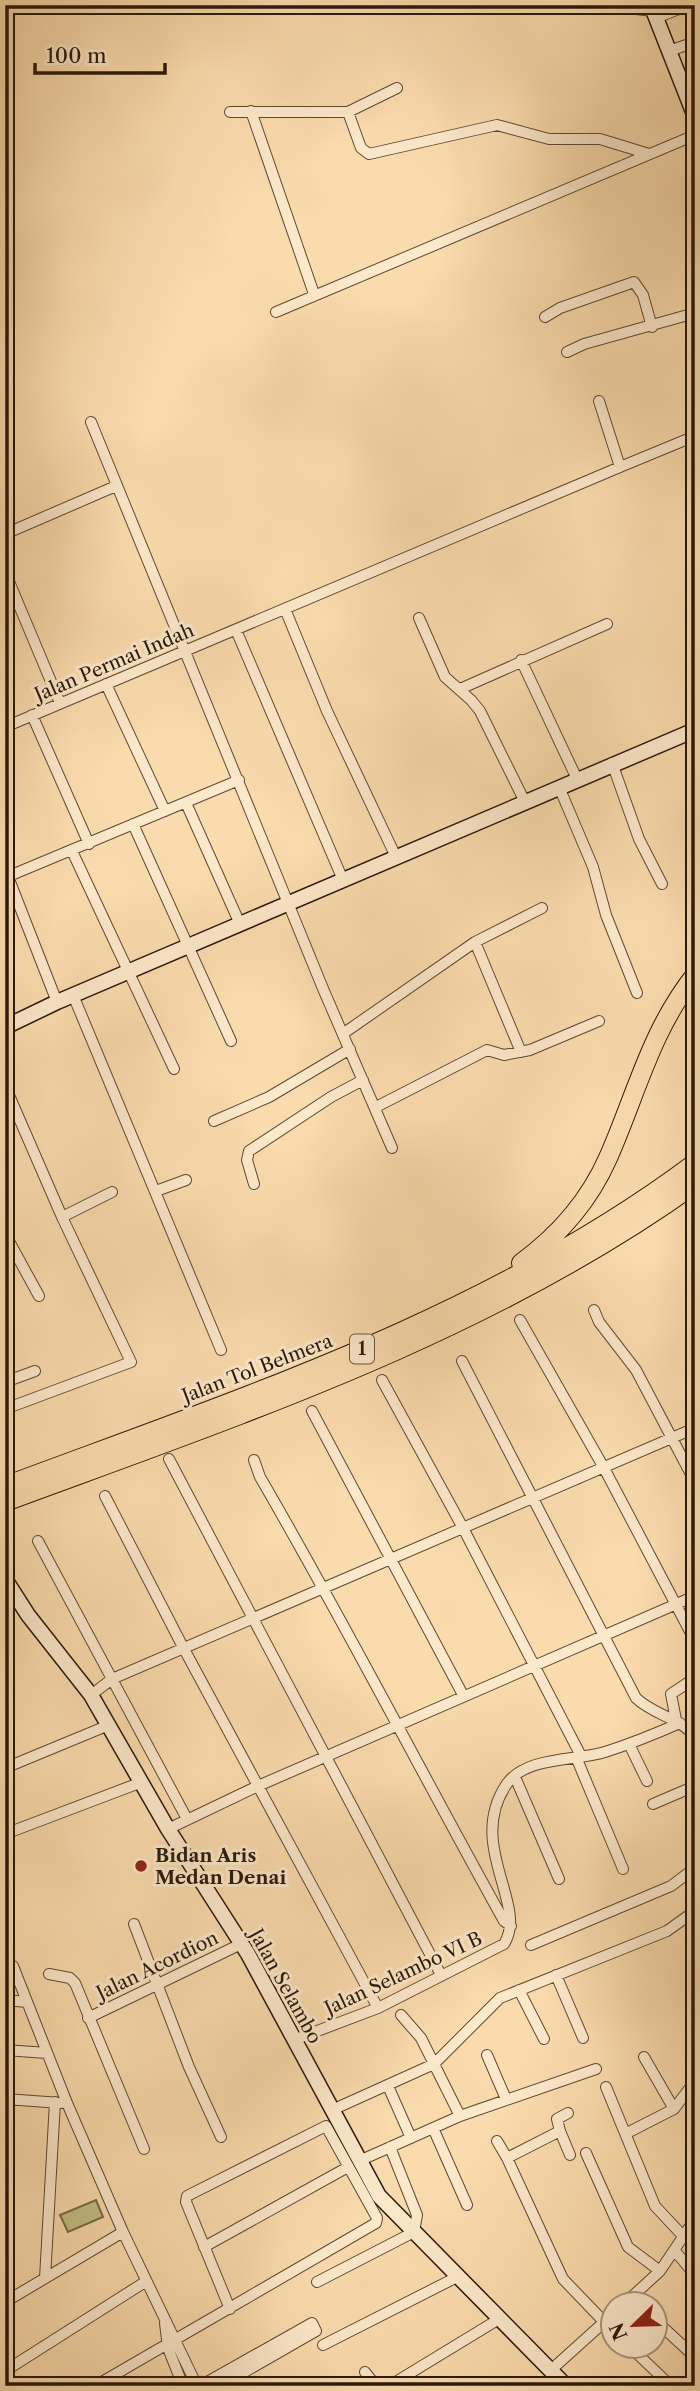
<svg xmlns="http://www.w3.org/2000/svg" width="700" height="2391" font-family="'Libre Caslon Text',serif">
  <rect width="100%" height="100%" fill="#fadbad"/>
  <filter id="stains"><feTurbulence type="fractalNoise" baseFrequency=".00286" numOctaves="4"/><feColorMatrix values="0 0 0 0 .2 0 0 0 0 .09 0 0 0 0 .02 0 0 0 .5 -.17"/></filter>
  <radialGradient id="worn" r=".72"><stop offset=".6" stop-color="#630" stop-opacity="0"/><stop offset="1" stop-color="#630" stop-opacity=".3"/></radialGradient>
  <!-- green -->
  <path fill="#c5be85" stroke="#776c48" stroke-width="2" d="M96 2200 103 2217 68 2232 60 2215Z"/>
  <g fill="none" stroke-linecap="round" stroke-linejoin="round">
    <!-- street casing -->
    <g stroke="#5d4a33" stroke-width="12">
      <path id="street" d="M600 5 654 11
        M656 18 689 5
        M669 51 695 42
        M251 111 314 294
        M230 112H348L397 88
        M348 112 361 148 369 154 497 125 549 139H600L649 154
        M276 312 695 135
        M545 317 560 308 634 282 643 295 652 327
        M567 352 584 344 695 313
        M91 422 324 991 392 1148
        M620 467 695 436
        M5 534 116 486
        M5 572 60 703
        M285 609 327 711 396 857
        M419 618 445 677 471 700 480 711 525 802
        M236 630 343 880
        M521 660 577 779
        M106 684 165 811
        M460 689 607 624
        M32 715 89 844
        M5 727 620 467 599 401
        M612 763 639 839 662 884
        M559 787 593 867 606 915 637 993
        M186 803 240 924
        M133 824 231 1041
        M72 851 174 1069
        M5 869 57 1002
        M9 876 239 780
        M475 942 521 1052
        M73 995 221 1350
        M344 1033 475 942 542 908
        M5 1086 62 1217 131 1362 5 1409
        M376 1107 487 1050 504 1055 530 1050 599 1021
        M214 1121 269 1097 350 1049
        M254 1184 247 1160 249 1151 331 1097 363 1080
        M156 1191 186 1180
        M62 1217 112 1192
        M5 1234 39 1296
        M594 1310 599 1322 636 1370 695 1482
        M520 1320 604 1468 695 1641
        M693 1321 695 1324
        M462 1361 636 1698C654 1716 686 1719 695 1739
        M382 1380 463 1528 581 1756
        M5 1382 35 1371
        M312 1411 463 1695
        M169 1459 441 1975
        M254 1460 260 1477C345 1623 422 1774 504 1921L511 1926
        M105 1496 184 1649 378 2008
        M38 1541 187 1819
        M91 1695 112 1679 695 1428
        M676 1720 671 1694 695 1678
        M629 1744 647 1781
        M576 1757 623 1869
        M5 1768 109 1725
        M515 1777 559 1879
        M653 1804 695 1786
        M168 1829 258 1786 695 1596
        M5 1834 142 1782
        M134 1924 189 2067 221 2137
        M531 1945 671 1886 695 1868
        M5 1962 13 1966 67 2103 123 2232 197 2386
        M49 1974 70 1978 75 1983 144 2149
        M556 1975 583 2038
        M519 1990 544 2039
        M5 2000 27 2002
        M401 2015 421 2038 460 2116
        M88 2018 241 1944
        M296 2039 378 2008 504 1944C529 1905 466 1846 506 1785 525 1756 576 1761 605 1752 630 1744 655 1734 680 1723
        M5 2050 47 2053
        M487 2055 506 2099
        M644 2057 674 2109
        M388 2086 411 2138
        M606 2087 655 2206 683 2236
        M5 2099 61 2103
        M332 2110 434 2064 500 1998 667 1931 695 1911
        M433 2128 467 2205
        M560 2131 557 2119 568 2113
        M627 2133 674 2109 695 2081
        M5 2140 9 2099
        M497 2141 507 2158
        M586 2153 628 2247 660 2271
        M570 2155 560 2131 507 2158 563 2279 612 2330
        M359 2161 460 2116 596 2069
        M204 2247 348 2167
        M675 2251 695 2275
        M45 2278 55 2102
        M317 2282 414 2232 417 2215 390 2147
        M5 2302 123 2232
        M624 2304 660 2271 695 2219
        M654 2319 695 2357
        M165 2323 168 2348 183 2386
        M323 2345 457 2277
        M629 2346 671 2386
        M551 2370 612 2315
        M5 2371 145 2282
        M365 2372 376 2386
        M95 2386C189 2332 282 2277 376 2223L377 2218 326 2126 187 2196 186 2202 230 2309
        M200 2386 312 2323 316 2331 220 2386
        M333 2386 335 2385
        M389 2386 499 2319
        M693 2386 695 2384"/>
    </g>
    <!-- secondary casing -->
    <g stroke="#29190a" stroke-width="17">
      <path id="secondary" d="M651 5 695 117
        M5 1027 57 1002 695 730
        M5 1579 28 1615 91 1695 168 1829 248 1954 379 2196 566 2386"/>
    </g>
    <!-- highway casing -->
    <g stroke="#29190a" stroke-width="20">
      <path id="highway" d="M521 1263C558 1236 589 1201 608 1158 636 1095 651 1030 695 975
        M5 1486C243 1397 489 1317 695 1163
        M5 1502C243 1414 487 1333 695 1184"/>
    </g>
    <!-- street -->
    <use href="#street" stroke="#fce8ca" stroke-width="10"/>
    <!-- secondary -->
    <use href="#secondary" stroke="#fce8ca" stroke-width="14"/>
    <!-- highway -->
    <use href="#highway" stroke="#fadbad" stroke-width="18"/>
  </g>
  <!-- markers -->
  <circle fill="#8f2418" stroke="#fce8ca" stroke-width="2.5" cx="141" cy="1866" r="7"/>
  <g text-anchor="middle" stroke-width="6" stroke-linejoin="round" paint-order="stroke">
    <!-- shield labels -->
    <rect fill="#fce8ca" stroke="#685744" stroke-width="2" x="350" y="1334.5" width="24" height="29" rx="5"/>
    <g font-size="18" font-weight="bold" fill="#29190a">
      <text x="362" y="1355">1</text>
    </g>
    <!-- street labels -->
    <g font-size="19" fill="#29190a" stroke="#fce8ca">
      <text transform="translate(114 662) rotate(-23)" y="7">Jalan Permai Indah</text>
      <text transform="translate(257 1368) rotate(-21)" y="7">Jalan Tol Belmera</text>
      <text transform="translate(157 1965) rotate(-26)" y="7">Jalan Acordion</text>
      <text transform="translate(403 1973) rotate(-25)" y="7">Jalan Selambo VI B</text>
      <text transform="translate(286 1986) rotate(61)" y="7">Jalan Selambo</text>
    </g>
    <!-- poi labels -->
    <g font-size="19" font-weight="bold" fill="#29190a" stroke="#fce8ca" text-anchor="start">
      <text x="155" y="1862">Bidan Aris<tspan x="155" dy="22">Medan Denai</tspan></text>
    </g>
  </g>
  <!-- margin -->
  <rect width="700" height="2391" fill="none" stroke="#fadbad" stroke-width="28"/>
  <rect x="7" y="7" width="686" height="2377" fill="none" stroke="#29190a" stroke-width="3.5"/>
  <rect x="14" y="14" width="672" height="2363" fill="none" stroke="#29190a" stroke-width="2"/>
  <!-- north arrow -->
  <g transform="translate(634 2325) rotate(247)"><circle r="33" fill="#fce8ca" stroke="#a8957d" stroke-width="2"/>
  <path d="M0-5L12 26L0 18L-12 26Z" fill="#8f2418"/>
  <text y="-10" font-size="19" font-weight="bold" text-anchor="middle" fill="#29190a">N</text>
  </g>
  <!-- scale -->
  <path d="M35 63v10h130v-10" fill="none" stroke="#29190a" stroke-width="3.5"/>
  <text x="46" y="63" font-size="21" fill="#29190a" stroke="#fce8ca" stroke-width="5" paint-order="stroke">100 m</text>
  <rect width="100%" height="100%" filter="url(#stains)"/>
  <rect width="100%" height="100%" fill="url(#worn)"/>
</svg>
